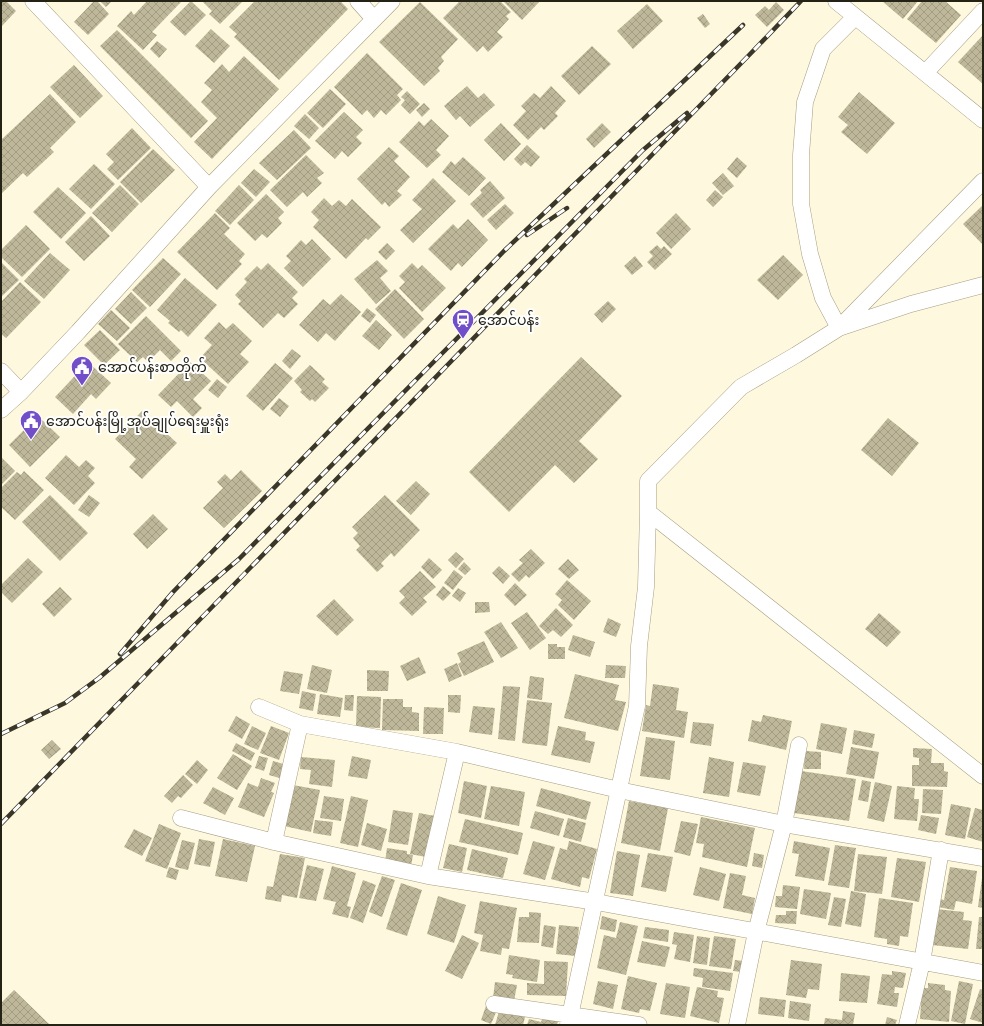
<svg xmlns="http://www.w3.org/2000/svg" width="984" height="1026" font-family="Spectral,'Noto Sans Myanmar',serif">
  <defs>
    <pattern id="building-cross-hatch" width="8" height="8" patternUnits="userSpaceOnUse"><rect width="8" height="8" fill="#beb799"/><path d="M0 0l8 8M0 8l8-8" fill="none" stroke="#a39d83"/></pattern>
  </defs>
  <rect width="100%" height="100%" fill="#fef8df"/>
  <!-- building -->
  <path fill="url(#building-cross-hatch)" d="M1 1H6L16 11 1 27Z
    M94 1H97L109 14 88 35 74 22Z
    M100 1H112L106 7Z
    M147 1H182L152 32 157 35 143 50 117 26 131 11 134 15Z
    M191 1 206 15 185 36 170 22Z
    M202 1H243L220 24 209 14 212 11Z
    M255 1H340L348 9 279 80 234 37 237 34 229 27Z
    M460 1H500L511 12 506 16 509 19 497 32 503 37 488 52 483 46 477 52 443 18Z
    M503 1H540L522 20Z
    M882 1H918L903 19Z
    M922 1H945L961 15 936 43 907 19Z
    M420 2 458 39 441 57 444 61 438 68 440 71 424 86 379 42Z
    M776 2 784 10 767 27 755 15 765 6 769 10Z
    M647 4 663 21 633 49 617 31Z
    M703 14 710 24 705 28 697 18Z
    M211 29 230 46 214 63 195 46Z
    M117 30 208 121 191 138 100 46Z
    M983 35V84L958 62Z
    M157 41 167 49 159 58 150 49Z
    M592 46 611 64 579 95 561 76Z
    M367 53 403 89 397 95 401 100 386 115 381 110 374 118 367 110 362 115 334 87Z
    M244 56 279 89 212 159 194 142 217 118 201 102 212 90 204 83 222 64 229 72Z
    M74 65 103 96 80 118 50 87Z
    M467 86 478 98 484 93 495 105 470 127 460 116 456 120 444 106Z
    M551 86 566 101 555 113 558 116 544 130 541 127 528 140 513 125 526 111 521 106 534 93 540 98Z
    M330 89 346 104 323 128 307 113Z
    M407 91 420 104 410 114 401 105 405 100 401 97Z
    M859 92 895 123 867 154 841 132 848 125 838 117Z
    M50 94 76 122 50 148 54 152 27 177 23 173 1 194V140Z
    M424 103 430 109 422 117 416 110Z
    M344 112 363 130 356 137 362 143 348 157 342 151 335 159 315 141Z
    M305 114 319 128 309 139 294 126Z
    M431 119 449 136 436 150 441 155 427 168 399 142 419 121 424 126Z
    M501 123 521 144 504 161 484 140Z
    M602 123 611 132 594 148 586 139Z
    M132 128 151 148 118 180 107 169 114 162 106 154Z
    M294 130 311 148 277 180 259 163Z
    M527 145 540 157 531 167 525 162 521 166 514 159Z
    M389 147 399 156 394 161 410 177 397 191 402 195 389 207 385 202 382 205 357 179Z
    M153 149 175 170 141 203 120 182Z
    M306 155 324 173 317 178 322 183 307 197 303 192 287 207 270 190Z
    M463 157 486 178 469 196 442 172 451 161 455 165Z
    M737 157 747 166 737 178 727 169Z
    M94 164 115 184 91 209 69 189Z
    M254 169 270 182 256 197 241 183Z
    M723 173 734 186 723 195 712 183Z
    M433 178 456 201 413 243 400 230 422 209 412 200Z
    M490 181 505 198 483 218 470 204 482 193 480 190Z
    M120 185 139 204 112 232 92 213Z
    M239 185 254 200 230 225 215 211Z
    M58 187 86 213 61 239 33 212Z
    M715 190 723 197 713 207 706 200Z
    M266 194 284 212 278 218 282 223 267 238 262 234 255 241 237 223Z
    M324 198 332 206 339 200 346 206 352 199 381 227 368 240 366 238 346 259 313 227 319 220 311 212Z
    M505 204 514 213 496 230 487 220Z
    M983 205V245L963 224Z
    M215 213 230 228 224 234 245 254 239 261 242 264 217 290 177 252Z
    M676 213 691 229 671 249 656 233Z
    M91 216 110 236 84 261 65 242Z
    M468 219 488 240 462 267 458 263 451 271 428 249 453 224 458 229Z
    M26 225 50 249 22 277 1 257V250Z
    M312 239 331 259 303 287 284 268 291 261 286 256 301 240 306 245Z
    M387 243 395 251 386 260 378 252Z
    M657 245 661 249 664 246 672 254 655 270 647 262 653 256 649 252Z
    M50 253 70 270 44 299 24 281Z
    M783 255 803 275 778 300 757 280Z
    M635 256 643 266 632 275 624 266Z
    M163 258 181 274 150 307 132 290Z
    M377 260 388 271 380 278 391 291 376 304 354 279Z
    M1 262 19 280 1 297Z
    M268 263 298 292 292 298 298 304 284 318 278 313 263 328 238 304 241 301 235 295 247 282 244 279 257 266 261 270Z
    M412 263 418 269 422 265 446 288 422 312 399 288 405 282 399 276Z
    M185 278 217 305 188 337 181 330 179 332 168 323 170 321 157 310Z
    M20 282 41 302 6 338 1 334V302Z
    M395 289 424 319 404 339 375 309Z
    M131 292 147 308 131 324 115 309Z
    M341 294 361 312 335 341 326 333 318 342 299 325 323 299 330 305Z
    M608 301 616 309 602 323 594 314Z
    M367 308 376 315 370 323 361 316Z
    M111 310 130 328 117 341 98 324Z
    M146 316 181 351 171 361 160 350 148 362 143 357 137 362 118 344Z
    M376 320 392 335 379 350 362 336Z
    M219 322 226 329 233 323 252 341 240 354 249 362 228 384 200 358 212 345 204 338Z
    M100 330 120 350 104 365 84 345Z
    M292 349 301 356 290 369 282 361Z
    M581 357 622 396 579 441 598 459 574 483 555 465 509 512 469 472Z
    M88 362 111 383 96 399 91 394 73 414 55 397Z
    M190 362 211 381 193 399 202 408 193 417 177 401 171 407 158 395Z
    M275 363 293 378 263 411 246 396Z
    M310 365 325 379 322 382 329 388 315 402 312 399 310 401 300 392 302 390 294 381Z
    M217 379 227 387 218 398 208 390Z
    M279 398 289 406 280 417 270 409Z
    M142 411 177 443 142 479 129 467 136 459 115 439Z
    M38 416 60 437 30 467 9 445Z
    M888 418 919 443 892 476 861 450Z
    M66 455 79 467 86 460 95 468 88 476 95 483 74 505 45 478Z
    M1 457 15 471 1 485Z
    M241 470 262 491 224 528 203 508 223 488 217 482 225 474 231 480Z
    M24 471 44 490 15 520 1 507V488L17 472 21 475Z
    M416 481 430 494 411 515 396 501Z
    M50 495 88 533 60 561 22 522Z
    M89 495 100 503 89 517 78 510Z
    M385 495 420 530 394 557 391 553 381 563 384 566 377 572 356 550 360 546 353 538 358 533 352 527Z
    M153 514 168 529 147 549 133 534Z
    M531 549 545 563 529 578 526 575 519 582 511 574 523 563 519 560Z
    M456 552 464 559 456 568 448 560Z
    M28 558 43 572 12 603 1 592V585Z
    M429 558 442 570 433 579 421 567Z
    M568 559 579 570 569 579 558 569Z
    M464 562 471 569 465 575 458 569Z
    M499 566 510 576 503 584 492 573Z
    M454 570 463 577 453 590 444 583Z
    M420 571 436 587 423 598 427 602 412 616 399 603 405 597 399 591Z
    M567 580 591 601 574 620 558 605 562 600 555 594Z
    M515 583 527 595 515 606 504 595Z
    M443 586 451 593 443 601 436 595Z
    M60 587 72 599 54 617 42 604Z
    M458 588 466 593 460 602 452 596Z
    M334 599 354 620 337 636 316 616Z
    M475 602H489L490 612 475 613Z
    M556 608 573 625 561 637 553 630 548 634 539 626Z
    M527 612 546 638 530 650 511 623Z
    M879 613 901 632 887 647 865 629Z
    M608 618 621 624 616 637 603 632Z
    M501 622 518 648 501 658 484 632Z
    M573 635 595 642 590 657 568 650Z
    M484 641 494 662 464 676 458 664 461 662 457 653Z
    M548 644H557V647H565V659H548Z
    M419 657 426 673 407 681 400 666Z
    M457 663 462 676 449 682 444 669Z
    M312 665 332 670 327 693 307 689Z
    M606 665 626 666 625 678H605Z
    M367 670 389 671 388 691H367Z
    M284 671 303 674 299 694 280 691Z
    M575 674 619 685 615 700 626 702 618 731 564 718Z
    M530 676 544 678 542 700 527 698Z
    M653 684 679 688 676 710 688 712 684 738 642 731 646 705 650 706Z
    M503 686 520 687 515 741 498 739Z
    M302 691 316 694 313 711 299 708Z
    M320 694 343 698 340 717 317 714Z
    M345 695H354L353 711 344 710Z
    M448 695H461L460 713 448 712Z
    M357 696 381 697 380 728 356 727Z
    M383 699H403V707H412V712L419 713V731L382 730Z
    M527 700 552 703 547 746 522 743Z
    M473 706 495 708 492 735 469 732Z
    M424 707 444 708 443 734H423Z
    M763 715 792 721 786 750 748 741 752 720 761 722Z
    M236 716 250 724 242 739 228 731Z
    M693 722 714 724 711 746 690 743Z
    M821 723 847 728 842 754 816 749Z
    M252 726 266 733 258 750 244 744Z
    M271 726 289 733 279 760 260 753Z
    M558 726 586 732 585 740 595 742 590 763 551 755Z
    M854 730 875 734 872 748 852 744Z
    M646 737 675 741 670 780 640 776Z
    M52 740 61 749 49 759 41 750Z
    M236 743 255 753 251 761 232 751Z
    M851 747 879 752 874 779 846 774Z
    M913 748 932 749 931 763H944V771L948 772 947 787 912 786V765H919V758L913 757Z
    M805 751 821 752V769H804Z
    M233 754 252 766 237 790 217 778Z
    M259 756 268 758 264 771 255 768Z
    M352 756 371 760 367 779 348 776Z
    M301 757 335 760 332 787 309 784 311 770 300 769Z
    M709 757 734 762 729 797 703 793Z
    M197 760 208 770 197 784 185 774Z
    M273 761 287 765 283 779 269 775Z
    M743 762 766 766 760 796 737 792Z
    M801 771 856 779 849 821 794 813Z
    M183 775 193 785 181 798 178 796 172 803 164 796Z
    M261 778 275 783 271 792 274 793 264 817 238 807 248 783 258 787Z
    M862 780 871 782 868 802 858 800Z
    M464 781 487 786 481 818 458 813Z
    M875 782 892 786 884 822 867 818Z
    M293 785 320 790 311 832 284 826Z
    M491 786 525 792 519 826 484 819Z
    M897 786 915 788 914 799H919L917 821 894 819Z
    M213 787 234 798 225 815 203 803Z
    M541 788 591 802 586 820 536 806Z
    M923 789 943 790 941 814 922 813Z
    M324 796 344 799 341 821 320 818Z
    M351 796 368 800 358 847 340 843Z
    M629 801 668 808 660 851 621 843Z
    M951 804 971 808 965 839 945 835Z
    M975 808 983 810V842L967 837Z
    M393 810 413 813 408 845 388 842Z
    M535 811 564 819 559 836 530 828Z
    M419 813 435 816 426 857 410 854Z
    M921 815 939 818 936 834 918 830Z
    M701 817 755 828 747 867 702 857 704 844 696 843Z
    M568 818 586 823 581 842 563 837Z
    M465 819 523 833 518 855 459 842Z
    M315 820 333 822 331 836 313 833Z
    M681 821 698 824 690 856 674 852Z
    M367 823 387 829 381 851 361 845Z
    M159 824 181 833 167 869 145 861Z
    M134 829 152 838 142 856 124 847Z
    M199 839 215 842 210 867 194 864Z
    M223 839 255 846 247 882 215 876Z
    M182 840 195 843 188 870 175 867Z
    M533 841 555 847 545 880 523 874Z
    M569 841 597 849 589 879 582 877 580 887 551 879 560 848 567 850Z
    M794 841 830 848 824 881 795 876 799 854 792 853Z
    M449 844 467 848 462 872 443 868Z
    M835 845 856 848 849 888 828 885Z
    M387 848 407 851V854L413 855 411 866 385 862Z
    M472 849 508 858 503 878 467 870Z
    M617 851 640 855 633 896 610 893Z
    M648 853 673 857 666 892 641 887Z
    M754 853 764 855 762 868 752 866Z
    M280 854 305 858 297 898 282 895 281 902 265 899 267 886 273 887Z
    M858 854 887 857 882 894 854 891Z
    M897 858 926 862 919 902 891 897Z
    M307 865 324 869 316 901 299 898Z
    M332 866 356 873 347 906 351 907 348 918 332 914 336 902 323 899Z
    M169 867 179 870 176 880 166 877Z
    M700 867 726 874 719 901 693 895Z
    M950 867 977 871 972 904 956 901 954 910 938 907 940 899 944 900Z
    M730 873 746 876 742 895 755 898 752 914 723 908Z
    M382 876 395 880 382 917 369 912Z
    M982 878H983V908L978 907Z
    M363 880 376 885 363 923 350 918Z
    M401 883 422 890 407 936 386 929Z
    M783 885 800 887 797 909 775 907 776 896H782Z
    M804 889 831 893 826 919 800 914Z
    M851 891 866 894 861 927 845 924Z
    M438 896 466 905 454 943 427 934Z
    M834 897 846 899 841 927 828 925Z
    M879 898 913 903 908 937 900 936 899 946 887 944V939L874 937Z
    M480 901 517 908 509 949 502 948 501 955 480 951 483 935 474 933Z
    M936 909 964 912 963 920 972 921 968 949 932 945Z
    M786 911H797L796 924 775 923 776 915H786Z
    M529 912 541 913 539 943 517 942 519 917H529Z
    M602 916 617 920 615 932 600 929Z
    M979 917H983V949H976Z
    M620 922 638 926 626 975 597 968 604 935 616 938Z
    M544 925 556 927 553 948 541 946Z
    M559 925 579 927 576 956 556 954Z
    M645 927 669 930 668 942 643 938Z
    M674 932 694 935 690 962 674 959 677 945 672 944Z
    M462 935 479 943 462 979 445 971Z
    M697 936 710 938 707 965 693 963Z
    M714 936 736 939 731 969 709 966Z
    M642 941 670 947 665 967 637 962Z
    M509 955 540 960 537 982 512 978 513 975 506 974Z
    M735 960 743 961 741 972 733 971Z
    M791 960 822 964 819 990 808 989 806 998 786 995Z
    M544 961 568 962 566 996 527 995V983L544 984Z
    M694 968 733 973 730 991 702 987 703 978 693 976Z
    M892 971 906 973 903 988 895 987 894 993H899L897 1007 877 1004 882 974 892 975Z
    M841 973 870 976 867 1003 839 1001Z
    M628 976 657 983 650 1011 640 1009 639 1013 621 1009Z
    M598 981 618 985 613 1009 593 1004Z
    M959 981 973 984 965 1024 951 1021Z
    M495 982 517 985 514 1001 493 998Z
    M666 983 690 987 685 1018 660 1014Z
    M928 983 945 985V990L951 991 949 1022 920 1019 922 988H928Z
    M697 987 718 991 717 997 724 998 719 1023 690 1016Z
    M980 989 983 990V1023L970 1019Z
    M14 990 50 1025H1V1003Z
    M760 997 786 1000 784 1017 758 1014Z
    M790 1001 811 1004 809 1021 788 1018Z
    M486 1006 497 1010 491 1024 481 1020Z
    M500 1008 525 1017 523 1025H495Z
    M843 1011 855 1013 853 1025H824L825 1018 842 1020Z
    M543 1017 558 1021 557 1025H527L529 1019 541 1022Z
    M887 1017 897 1020 895 1025H885Z"/>
  <g fill="none" stroke-linecap="round" stroke-linejoin="round">
    <!-- minor casing -->
    <g stroke="#a59e81" stroke-width="17">
      <path id="minor" d="M33 1 209 187
        M358 1 374 19
        M836 1 983 120
        M855 17 823 49 805 102 801 155V204L810 254 823 298 839 328 983 181
        M926 72 983 11
        M1 371 21 392
        M1 410 21 392 78 332 209 187 392 1
        M648 512 983 776
        M259 707 300 724 457 752 619 790 784 824 983 858
        M181 818 274 842 428 876 596 902 983 973
        M274 842 300 724
        M428 876 457 752
        M494 1004 639 1025
        M568 1025 637 706 639 646 646 587 648 512V481L741 387 796 355 839 328 911 304 983 285
        M737 1025 756 932 784 824 799 745
        M907 1025 922 962 941 850"/>
    </g>
    <!-- minor -->
    <use href="#minor" stroke="#fff" stroke-width="16"/>
    <!-- rail casing -->
    <g stroke="#3a3729" stroke-width="4.5">
      <path id="rail" d="M527 235 567 208
        M120 654 173 592 504 251 743 25
        M1 734 65 703 99 678 239 559 643 150 687 113
        M1 824 754 50 801 1"/>
    </g>
    <!-- rail -->
    <use href="#rail" stroke="#fff" stroke-width="3" stroke-dasharray="9" stroke-linecap="butt"/>
  </g>
  <!-- icons -->
  <defs>
    <g id="station-pin" transform="scale(1.15)"><path d="M0 17L-7.5 6A9.5 9.5 0 1 1 7.5 6Z" fill="#724fc8" stroke="#fff"/><path d="M-3-6H3Q5-6 5-4V2Q5 4 3 4L4.5 6H3L1.5 4h-3L-3 6H-4.5L-3 4Q-5 4-5 2V-4Q-5-6-3-6ZM-3.5-4v3h7v-3ZM-3.5 1v1.5H-2V1ZM2 1v1.5H3.5V1Z" fill="#fff"/></g>
    <g id="civic-pin" transform="scale(1.15)"><path d="M0 17L-7.5 6A9.5 9.5 0 1 1 7.5 6Z" fill="#724fc8" stroke="#fff"/><path d="M-.6-6.5H3V-4.5H.6V-3L4-1V1h2V6H-6V1h2V-1L-.6-3ZM-1.2 2.5V6h2.4V2.5Z" fill="#fff"/></g>
  </defs>
  <g fill-rule="evenodd">
    <use href="#station-pin" x="463" y="320"/>
    <use href="#civic-pin" x="82" y="367"/>
    <use href="#civic-pin" x="31" y="421"/>
  </g>
  <g text-anchor="middle" stroke-width="4" stroke-linejoin="round" paint-order="stroke">
    <!-- poi labels -->
    <g font-size="14" fill="#242115" stroke="#fff" text-anchor="start">
      <text x="478" y="325">အောင်ပန်း</text>
      <text x="98" y="372">အောင်ပန်းစာတိုက်</text>
      <text x="46" y="426">အောင်ပန်းမြို့အုပ်ချုပ်ရေးမှူးရုံး</text>
    </g>
  </g>
  <!-- border -->
  <rect width="984" height="1026" fill="none" stroke="#242115" stroke-width="4"/>
</svg>
